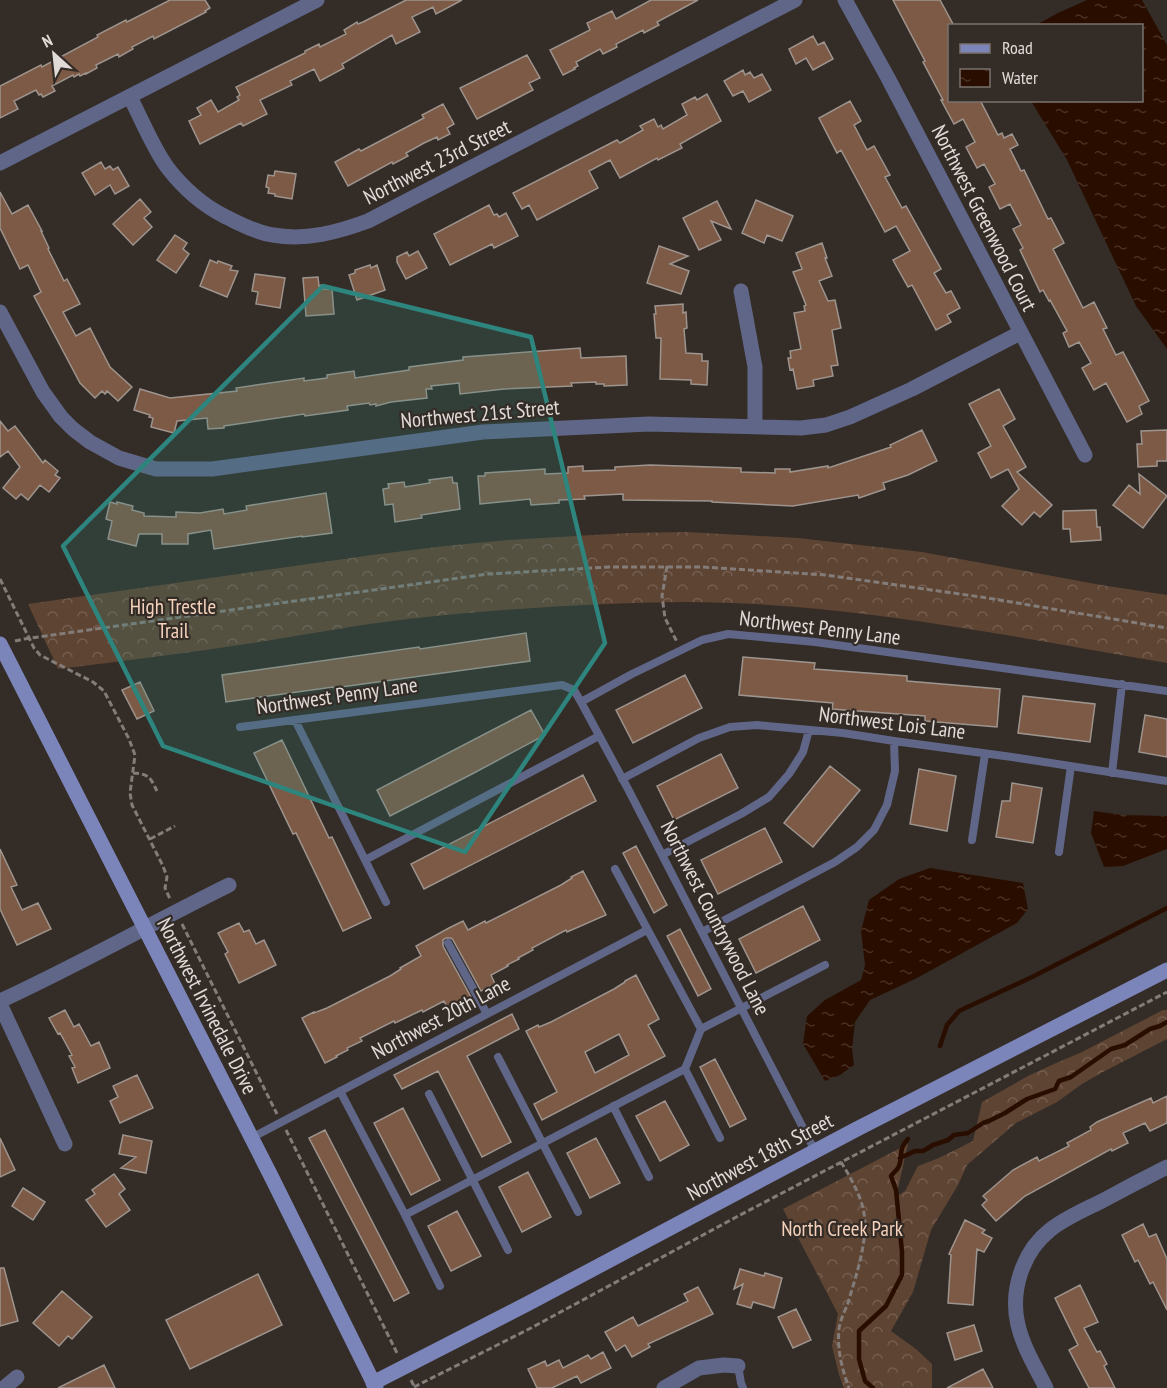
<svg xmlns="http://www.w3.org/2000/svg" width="1167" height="1388" font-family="'PT Sans Narrow',sans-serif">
  <defs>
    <pattern id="forest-crowns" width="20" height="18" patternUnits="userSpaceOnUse" patternTransform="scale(1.5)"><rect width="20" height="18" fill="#5e4433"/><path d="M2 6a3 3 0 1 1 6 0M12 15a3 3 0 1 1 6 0" fill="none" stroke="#755e50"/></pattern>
    <pattern id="water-ripples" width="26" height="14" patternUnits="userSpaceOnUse" patternTransform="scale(1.5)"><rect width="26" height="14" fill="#290e00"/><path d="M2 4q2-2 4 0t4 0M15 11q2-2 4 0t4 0" fill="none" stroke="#483024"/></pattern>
  </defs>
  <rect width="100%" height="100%" fill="#342c27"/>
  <!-- forest -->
  <path fill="url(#forest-crowns)" d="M686 532 798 538 922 552 1101 585 1167 595V663C1007 636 846 602 683 602 592 603 499 609 408 619 356 625 305 635 253 643 188 653 123 661 58 669L28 604 372 555 445 546 508 540 628 533Z
    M1163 1010H1167V1039L1101 1073 1082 1084 1057 1102 1016 1123 967 1165 958 1185 931 1230 913 1292 891 1331 916 1349 932 1364V1388H844L839 1375 832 1346 838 1314 783 1209 908 1144 896 1197 905 1191 918 1166 939 1158 973 1141 982 1102 1028 1076 1056 1063 1080 1053Z"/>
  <!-- water -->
  <path fill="url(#water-ripples)" d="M1087 0H1142L1167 45V349L1136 306 1067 160 1031 101 1142 100V26L1036 25 1058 13Z
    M1094 811 1122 815 1167 816V849L1123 866 1104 867 1091 833Z
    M930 868 1023 883 1028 909 1017 923 917 978 870 1000 855 1022 852 1049 854 1065 840 1075 825 1081 803 1044 807 1016 825 1000 861 980 865 965 861 931 869 900 899 879Z"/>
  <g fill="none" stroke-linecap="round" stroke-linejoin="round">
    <!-- stream -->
    <path stroke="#290e00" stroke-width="4.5" d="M940 1046 947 1025 959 1011 1034 976 1167 908
      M900 1158 915 1151H923L933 1145 948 1140 954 1135 968 1133 983 1123 989 1121 1005 1113 1027 1099 1055 1089 1059 1081 1071 1077 1111 1049 1125 1045 1150 1029 1160 1026 1167 1022
      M873 1388 865 1381 859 1359V1331L886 1306 902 1275V1252L896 1190 891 1176C893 1173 896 1171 898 1168 904 1157 897 1150 908 1139"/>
  </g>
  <!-- building -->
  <path fill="#7c5a45" stroke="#9e948e" stroke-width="1.5" fill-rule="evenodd" d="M170 0H205L210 8 205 11 206 12 154 39 153 36 132 47 133 49 119 57 118 54 96 65 97 68 86 74V73L80 76 79 74 74 77 73 75 52 86 55 91 43 97 41 94 39 95 36 90 14 101 18 109 0 118V86L41 65 42 67 98 37 97 35 126 20 127 22Z
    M406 0H462L436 14 433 7 412 17 420 32 396 44 392 35 342 64 344 68 320 81 314 69 290 81 292 85 260 100 267 114 243 126 241 123 200 144 189 121 201 115 197 108 211 100 218 112 239 100 237 97 240 95 236 87 305 53V51L319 44 320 47 346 34 344 30 357 22 358 24 363 22Z
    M651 0H698L657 22 659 25 644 33 643 30 616 44 617 47 603 54 600 49 576 62 578 66 574 68 575 69 563 75 550 50 590 30 587 23 612 11 616 19Z
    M893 0H940L953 24 950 26V100H980L998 135 1002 133 1004 138 1012 134 1018 145 1010 149 1021 171 1024 170 1048 219 1051 218 1064 243 1053 249 1083 308 1094 302 1107 328 1103 329 1116 355 1123 352 1149 401 1139 406 1142 414 1127 422 1106 383 1094 390 1082 368 1091 363 1079 342 1069 347 1063 333 1067 331 1050 300 1049 301 1043 290 1040 292 1020 250 1023 248 1013 229 1021 225 1010 204 1000 209 989 187 995 184 984 164 977 168 966 147 975 142 963 119 954 124 941 100H943L923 62 925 61Z
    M813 36 818 45 824 42 833 59 813 70 806 58 796 64 789 49Z
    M527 55 540 78 529 83 533 90 477 119 460 88Z
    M743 70 745 75 750 72 754 78 762 74 771 90 749 102 743 91 733 96 724 81Z
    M707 94 721 121 680 144 682 148 658 160 657 158 620 178 610 160 589 171 598 188 537 220 529 205 522 209 513 193 617 140 620 143 643 130 640 126 654 119 658 127 661 125 663 129 687 115 682 104 695 97 697 100Z
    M850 101 861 121 854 125 867 150 874 146 890 175 885 177 902 208 906 206 941 269 934 273 946 293 951 291 960 308 947 315 951 322 936 330 912 285 908 287 893 260 910 251 896 226 885 232 841 150 837 153 819 118Z
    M443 104 454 124 447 128 450 134 438 140 437 137 424 143 406 153 408 156 393 164 392 162 348 186 335 162 359 149 361 151 424 118 422 115Z
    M101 162 105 169 110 166 113 170 118 167 129 186 115 194 110 185 95 195 82 173Z
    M275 171 296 174 292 199 275 196V194L268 193 269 188 266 187 268 175 274 176Z
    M0 192 12 214 28 205 42 231H41L49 248 48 249 64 281 67 279 80 304 63 312 76 336 90 328 110 367 132 387 118 401 107 391 105 394 102 391 95 398 80 383 34 296 41 292 28 265 20 269 0 228Z
    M140 199 151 212 144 218 152 227 133 245 113 224Z
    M756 200 793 216 782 241 767 235 764 243 742 233Z
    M717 201 731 229 711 221 721 240 699 250 683 218Z
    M489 205 494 215 497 214 499 217 506 213 518 236 494 248 492 244 450 265 434 234Z
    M175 235 187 243 183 249 189 254 176 273 157 260Z
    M822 243 827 258H825L832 276 819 281 828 301 835 300 841 328 832 330 838 365 831 366 833 376 813 380 814 386 797 389 793 369 790 370 788 358H791L790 351 801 349 794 313 805 311 804 306 806 305 793 272 802 269 796 253Z
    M659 246 688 256 670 264 689 271 681 294 647 283Z
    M418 251 427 268 406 279 397 262V257L407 252 409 256Z
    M210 260 217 263 218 261 232 266 230 270 238 271 227 297 200 286Z
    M370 265 371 268 377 265 385 290 357 300 349 275 355 273V270Z
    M255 274 285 278 280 308 256 304 258 292 252 291Z
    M318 277 319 286 322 285 323 289H332L334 314 306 316 303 278Z
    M683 304V313L686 312 687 328 684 329 686 353 702 354V361H708L707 385 691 384V380L660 379 661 338H656L654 314H656L655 306Z
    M580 348 581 358 626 356 627 385 604 386V384H596V382L571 383 572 386 504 389 460 394 459 383 431 386 432 389H426L427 398 391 402 376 406V404L370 405 369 403 347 406 348 410 305 416 304 414 224 426V428L208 429 207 418 177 421 174 433 151 427 153 418 149 417 150 415 134 410 140 389 170 398 237 391 236 388 304 378V381L327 378V375L354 371 355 378 409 370V367L463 360V357Z
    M999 389 1015 419 1003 426 1026 467 1017 472 1052 505 1040 517 1034 512 1022 525 1002 506 1019 489 1008 469 991 478 978 453 991 446 969 404Z
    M0 421 8 431 15 426 43 463 45 460 58 471 55 475 60 478 49 492 40 485 28 500 21 494 16 499 3 488 20 467 8 451 0 457Z
    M922 430 937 461 908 475 883 483 885 489 859 498 858 495 793 506 712 502V501L623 500V494L584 496 585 499 559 500V503L531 505 530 499 480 504 478 476H485V473L545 469V474L568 473V467L583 466V471L615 470V467L650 465 741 468V472L775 473V469H790V472L828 466V468L891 447 890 445Z
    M1167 430V461H1157V466L1138 467 1137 444H1142L1141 431Z
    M1139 474 1167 496 1143 528 1113 505 1129 485 1140 494Z
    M452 477 453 483H457L460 509 421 515 422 518 395 522 393 504 385 505 383 489 389 488 388 484 404 482 405 487 430 483 429 480Z
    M326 493 332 533 302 537V536L214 549 211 530 188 534V544H162V534H139L136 546 108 539 112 521 106 519 110 502 117 504V502L133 506 132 510 144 513V516L176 517V512L200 513 223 509 224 514 247 510 246 506Z
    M1096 510 1097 527H1100L1101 540 1071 542 1070 529H1063V511Z
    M526 633 530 661 334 688 333 687 226 702 222 675 419 647 420 649Z
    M743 657 815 663 814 669 907 676V681L1000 689 997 727 925 721V716L832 709 833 703 739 695Z
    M685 675 702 708 633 743 616 710Z
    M140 682 154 711 137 719 122 690Z
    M1023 696 1095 704 1090 742 1018 733Z
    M531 710 545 735 472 774 390 816 377 790Z
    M1145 715 1167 719V757L1139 752Z
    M282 740 329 838 332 837 371 918 343 931 296 833 293 834 254 753Z
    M721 754 738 788 674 820 657 786Z
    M830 766 860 790 813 847 784 823Z
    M919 769 956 776 947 831 910 824Z
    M583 775 596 801 424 889 411 864Z
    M1012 783 1042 788 1033 843 996 837 1002 801H1010Z
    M765 828 782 862 718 894 701 860Z
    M636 846 667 905 654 913 623 853Z
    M0 849 17 885 11 887 22 910 38 903 51 929 17 945 0 909Z
    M583 871 606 915 567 932 566 930 532 948 533 950 518 958 519 959 507 965 508 966 491 975 495 984 481 991 453 940 451 938H446L443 940V946L471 997 448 1009 444 1001 423 1012 422 1010 395 1023 394 1021 360 1038 362 1041 347 1048 348 1050 336 1056 337 1057 325 1063 302 1018 314 1012V1013L327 1008 390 976 401 969 400 968 421 956 416 946 449 928 463 921 468 930 485 921 486 923 561 885 572 878 571 877Z
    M803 906 820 940 756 973 739 939Z
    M239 923 244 932 249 930 256 944 264 940 276 965 239 983 225 954 228 952 218 933Z
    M680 929 711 989 698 996 667 936Z
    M636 975 659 1019 648 1025 665 1056 542 1120 534 1104 557 1092 526 1031 538 1025 539 1027 551 1022 614 989 625 982V981ZM619 1034 629 1055 595 1073 585 1052Z
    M65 1010 74 1027 79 1024 91 1046 99 1042 110 1068 78 1083 72 1068 75 1067 69 1056 72 1055 60 1033 58 1034 49 1018Z
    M512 1014 519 1029 467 1056 511 1142 482 1157 438 1071 402 1089 394 1075Z
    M715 1059 746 1119 730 1127 700 1067Z
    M137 1075 153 1108 120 1123 110 1101 118 1097 113 1086Z
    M1167 1096V1123L1150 1131 1145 1123 1123 1133 1128 1143 1112 1151 1111 1149 1025 1196 996 1221 982 1205 987 1200 983 1196 1013 1170 1037 1157 1039 1161 1069 1146 1067 1143 1091 1130 1090 1127 1097 1122 1151 1098 1153 1103Z
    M665 1101 689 1145 660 1161 636 1116Z
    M403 1108 440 1180 411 1195 374 1123Z
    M325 1130 409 1293 394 1301 309 1138Z
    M123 1135 152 1141 146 1173 121 1168 136 1157 119 1154Z
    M0 1138 15 1170 0 1177Z
    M596 1138 620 1183 590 1198 567 1153Z
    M528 1172 551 1217 522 1232 499 1187Z
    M114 1174 125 1189 119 1194 130 1210 106 1227 86 1200 95 1194 92 1190Z
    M23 1188 45 1202 33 1220 12 1206Z
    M457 1211 481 1256 451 1271 428 1226Z
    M965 1220 985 1230 982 1233 992 1238 984 1252 977 1249 973 1305 948 1303 951 1255 949 1254Z
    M1143 1224 1149 1237 1156 1234 1167 1259V1310L1153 1282 1150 1284 1138 1260 1135 1262 1122 1235Z
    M0 1268H4L18 1321 0 1326Z
    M740 1269 764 1276 765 1273 782 1278 774 1308 753 1302 751 1308 737 1304 743 1284 734 1289Z
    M258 1274 282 1325 190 1369 166 1320Z
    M1080 1285 1098 1322 1084 1328 1097 1352 1100 1351 1107 1364 1104 1366 1115 1388H1089L1069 1350 1078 1345 1055 1298Z
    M698 1287 713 1314 648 1344 650 1347 632 1357 625 1345 616 1351 605 1332 633 1317 638 1326 688 1301 684 1294Z
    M62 1291 92 1317 72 1339 68 1336 59 1346 33 1323Z
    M796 1309 811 1340 793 1348 778 1317Z
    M974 1325 982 1351 955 1360 947 1333Z
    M603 1352 611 1368 581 1383 577 1376 552 1388H537L528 1369 545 1361 547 1366 559 1360 563 1368 588 1355 591 1359Z
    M104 1365 115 1388H58Z
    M983 1369 993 1388H947Z"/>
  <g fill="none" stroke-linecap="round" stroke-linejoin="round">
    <!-- path -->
    <path stroke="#837c78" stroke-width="3" stroke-dasharray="6 3" stroke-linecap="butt" d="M667 566 662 596 665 618 677 642
      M0 579 34 648 40 655 93 682 104 691 129 739 135 755 130 793 132 805 163 866 167 877 165 888 170 899
      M15 641 24 639 488 574 610 567H703L826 575 981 597 1167 628
      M133 773C149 774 150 777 157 791
      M150 839 175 826
      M182 924 277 1114
      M286 1130 398 1355
      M841 1162C849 1175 859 1192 863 1208 870 1237 856 1275 848 1303 845 1311 840 1320 839 1329 837 1350 842 1369 849 1388
      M411 1380 415 1388
      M414 1387 531 1328 740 1215 1167 992"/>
    <!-- service -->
    <path stroke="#606687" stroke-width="8" d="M581 702 628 789 815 1151
      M295 720 386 902
      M240 727 562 685 574 690 581 702 632 674 702 640 728 634 815 642 1167 691
      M1112 773 1122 684
      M622 779 699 738 730 727 757 725 843 733 894 741 1012 757 1167 781
      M972 840 985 754
      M1059 852 1071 766
      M662 855 741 814 769 797 789 774 803 752 809 730
      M365 860 599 736
      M615 869 701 1029 825 965
      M702 932 835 862 857 847 874 830 887 805 895 771 894 741
      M448 943 487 1014
      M498 1057 578 1212
      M685 1069 720 1138
      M340 1091 405 1215 440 1286
      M429 1094 508 1250
      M613 1106 649 1177
      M251 1138 647 930
      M405 1215 685 1069 701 1029
      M738 1366 741 1383 743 1388"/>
    <!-- minor -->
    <path stroke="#606687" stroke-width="15" d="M845 0 888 78 1085 455
      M130 97C142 120 152 146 167 167 183 188 202 205 226 217 241 224 257 233 273 235 306 241 338 232 368 221L795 0
      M0 163 317 0
      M741 291 755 367V426
      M0 312 43 392 61 417 73 429 90 442 119 458 156 469H212L483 432 649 424 801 428 826 425 850 417 912 389 1020 333
      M0 1001C78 965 152 923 229 885
      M0 1004 65 1144
      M4 1388 17 1377
      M664 1388 699 1368 724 1365 738 1366
      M1046 1388C1036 1368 1023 1347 1018 1325 1010 1292 1022 1252 1050 1230 1065 1218 1084 1210 1102 1201 1124 1189 1145 1178 1167 1167"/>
    <!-- secondary -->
    <path stroke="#7c85b9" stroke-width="15" d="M0 644 272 1178 376 1388
      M373 1383 527 1304 855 1130 1167 970"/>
  </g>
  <!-- marked area -->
  <path fill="#2e857e" fill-opacity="0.2" stroke="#2e857e" stroke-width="4.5" stroke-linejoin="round" d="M323 286 531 337 605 643 465 852 163 746 63 546Z"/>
  <g text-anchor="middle" stroke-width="4.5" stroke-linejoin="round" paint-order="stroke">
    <!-- street labels -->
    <g font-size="21" fill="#e1dbd8" stroke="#342c27">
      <text transform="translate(437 162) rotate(-27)" y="7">Northwest 23rd Street</text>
      <text transform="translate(984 218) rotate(63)" y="7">Northwest Greenwood Court</text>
      <text transform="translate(480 414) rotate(-5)" y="7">Northwest 21st Street</text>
      <text transform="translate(820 628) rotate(7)" y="7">Northwest Penny Lane</text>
      <text transform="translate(337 696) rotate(-8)" y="7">Northwest Penny Lane</text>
      <text transform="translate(892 723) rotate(7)" y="7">Northwest Lois Lane</text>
      <text transform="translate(715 918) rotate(63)" y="7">Northwest Countrywood Lane</text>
      <text transform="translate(207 1006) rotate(63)" y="7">Northwest Irvinedale Drive</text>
      <text transform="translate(441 1018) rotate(-28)" y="7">Northwest 20th Lane</text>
      <text transform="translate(760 1157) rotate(-28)" y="7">Northwest 18th Street</text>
    </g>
    <!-- park labels -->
    <g font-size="21" fill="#f6d2bc" stroke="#342c27">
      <text x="173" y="614">High Trestle<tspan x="173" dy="24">Trail</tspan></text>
      <text x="842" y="1236">North Creek Park</text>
    </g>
  </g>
  <!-- legend -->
  <rect x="948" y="24" width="195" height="78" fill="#342c27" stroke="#79726e" stroke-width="1.5"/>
  <rect x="960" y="44" width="30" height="9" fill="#7c85b9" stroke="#79726e" stroke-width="1.5"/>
  <text x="1002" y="54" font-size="18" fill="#e1dbd8">Road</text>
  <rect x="960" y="69" width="30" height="18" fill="url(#water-ripples)" stroke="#79726e" stroke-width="1.5"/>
  <text x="1002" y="84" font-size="18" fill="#e1dbd8">Water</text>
  <!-- north arrow -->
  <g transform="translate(54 54) rotate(333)" stroke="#342c27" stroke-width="4.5" paint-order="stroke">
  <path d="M0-4.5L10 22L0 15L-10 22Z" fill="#e1dbd8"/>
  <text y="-9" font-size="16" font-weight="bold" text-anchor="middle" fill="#e1dbd8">N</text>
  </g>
</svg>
